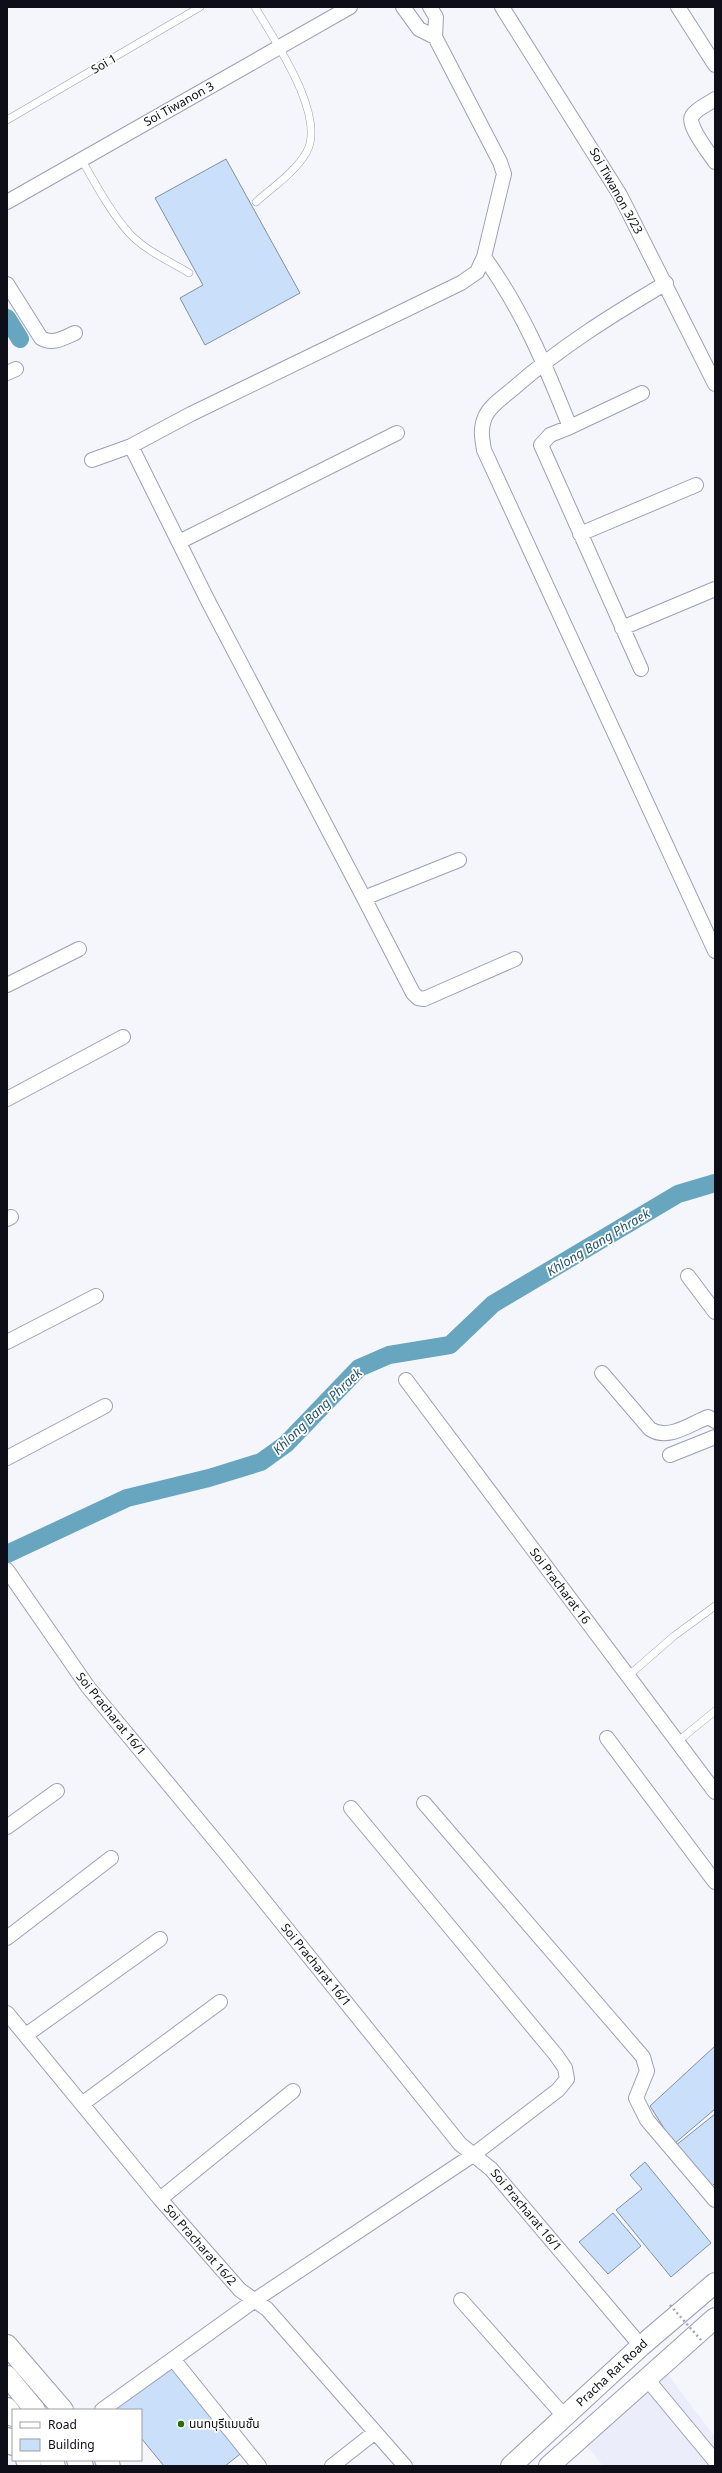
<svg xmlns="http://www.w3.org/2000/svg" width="722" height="2473" font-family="'Noto Sans','Noto Sans Thai',sans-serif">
  <rect width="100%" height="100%" fill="#f5f6fb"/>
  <!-- built -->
  <path fill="#ecedfb" d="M665 2371 715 2437V2466H603L587 2446Z"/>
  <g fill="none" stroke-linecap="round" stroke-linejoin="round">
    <!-- canal -->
    <path stroke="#67a6be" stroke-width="18" d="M7 318 20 339
      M7 1554 127 1498 209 1478 261 1462 286 1444 359 1368 389 1355 450 1345 493 1304 678 1194 715 1183"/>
  </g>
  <!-- building -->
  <path fill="#c9dffa" stroke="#8091a6" d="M226 159 300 293 205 345 180 298 203 285 155 198Z
    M715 2046V2109L674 2144 650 2106Z
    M715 2114V2183L710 2188 675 2146Z
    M645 2162 711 2243 671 2277 616 2210 642 2189 630 2175Z
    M613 2213 641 2246 608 2274 579 2242Z
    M172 2363 244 2451 225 2466H164L141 2438V2410H118L116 2408Z"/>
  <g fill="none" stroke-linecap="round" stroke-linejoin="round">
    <!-- lane casing -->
    <g stroke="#9d9fb8" stroke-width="8">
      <path id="lane" d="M255 7C273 38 328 117 306 153 295 172 273 187 256 202
        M7 120 200 7
        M81 159C96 184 110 212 130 234 145 250 169 261 189 273
        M628 1676 674 1636 715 1606
        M677 1742 715 1711"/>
    </g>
    <!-- street casing -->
    <g stroke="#9d9fb8" stroke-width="16">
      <path id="street" d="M403 7 419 29 435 37
        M502 7 620 195 715 384
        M678 7 715 65
        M715 99C708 104 696 109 692 116 686 124 710 154 715 162
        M7 202 350 7
        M484 257C522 309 546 367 570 427L642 393
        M666 283C612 315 562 346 515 387 505 396 490 405 485 417 480 429 482 438 484 450L715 951
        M7 284 41 338C53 345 63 338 75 333
        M7 373 16 369
        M570 427 550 435 541 445 641 669
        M131 446 208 601 364 898 459 860
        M92 460 131 446 191 414 461 283 477 272 484 257 502 182 504 174 500 162 435 37 436 17 430 7
        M580 534 696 485
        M179 542 397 433
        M622 628 715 589
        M364 898 413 993 418 998 424 999 515 959
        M7 985 79 949
        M7 1099 123 1037
        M7 1219 11 1217
        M688 1276 715 1312
        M7 1342 96 1296
        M602 1373 650 1429C668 1441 690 1424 708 1417L715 1421
        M406 1380 715 1792
        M670 1455 715 1437
        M7 1458 105 1406
        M7 1570 88 1687 228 1856 460 2144 491 2169 641 2346
        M607 1738 715 1882
        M424 1803 643 2057 647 2071 636 2098 647 2120 715 2200
        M7 1827 57 1791
        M7 1938 111 1858
        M7 2013 160 2199 240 2290 267 2309 405 2466
        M26 2035 160 1939
        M82 2104 220 2002
        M160 2199 293 2091
        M461 2300 565 2417
        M173 2359 259 2466
        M647 2379 715 2461
        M102 2410 255 2300 473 2155 558 2090 567 2079 565 2068 556 2055 351 1808
        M332 2466 374 2433"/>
    </g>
    <!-- secondary casing -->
    <g stroke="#9d9fb8" stroke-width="22">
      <path id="secondary" d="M7 2345 63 2410
        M7 2376 35 2410
        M7 2408 13 2416
        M7 2438 13 2445
        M26 2460 31 2466
        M50 2460 55 2466
        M77 2460 83 2466
        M105 2460 110 2466
        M511 2466 641 2346 715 2283
        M549 2466 715 2318"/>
    </g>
    <!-- lane -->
    <use href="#lane" stroke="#fff" stroke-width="7"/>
    <!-- street -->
    <use href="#street" stroke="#fff" stroke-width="14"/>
    <!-- secondary -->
    <use href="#secondary" stroke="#fff" stroke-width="20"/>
    <!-- path-bridge -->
    <path stroke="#a5a6ac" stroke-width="2.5" stroke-dasharray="2 3" stroke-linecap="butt" d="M670 2305 701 2340"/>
  </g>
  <!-- markers -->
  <circle fill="#2d6c00" stroke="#fff" stroke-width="1.5" cx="181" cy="2424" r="4"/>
  <g text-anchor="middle" stroke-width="3.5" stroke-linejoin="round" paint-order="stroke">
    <!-- street labels -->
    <g font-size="12" fill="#0d0e17" stroke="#fff">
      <text transform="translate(104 64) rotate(-30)" y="4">Soi 1</text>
      <text transform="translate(179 104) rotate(-29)" y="4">Soi Tiwanon 3</text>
      <text transform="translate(616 191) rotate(61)" y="4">Soi Tiwanon 3/23</text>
      <text transform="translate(560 1586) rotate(53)" y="4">Soi Pracharat 16</text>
      <text transform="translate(111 1714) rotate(51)" y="4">Soi Pracharat 16/1</text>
      <text transform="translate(316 1965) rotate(51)" y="4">Soi Pracharat 16/1</text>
      <text transform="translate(526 2210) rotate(50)" y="4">Soi Pracharat 16/1</text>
      <text transform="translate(200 2245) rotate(49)" y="4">Soi Pracharat 16/2</text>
      <text transform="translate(612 2373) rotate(-43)" y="4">Pracha Rat Road</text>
    </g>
    <!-- poi labels -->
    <g font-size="12" fill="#0d0e17" stroke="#fff" text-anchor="start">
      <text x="189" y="2428">นนทบุรีแมนชั่น</text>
    </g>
    <!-- water labels -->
    <g font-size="13" font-style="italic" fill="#23576a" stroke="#fff">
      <text transform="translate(598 1242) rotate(-31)" y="5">Khlong Bang Phraek</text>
      <text transform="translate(317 1411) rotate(-44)" y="5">Khlong Bang Phraek</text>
    </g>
  </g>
  <!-- border -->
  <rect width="722" height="2473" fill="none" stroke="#0d0e17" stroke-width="16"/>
  <!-- legend -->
  <rect x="12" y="2409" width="130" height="52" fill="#ffffff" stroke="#9e9fa2"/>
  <rect x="20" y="2422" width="20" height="6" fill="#ffffff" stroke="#9e9fa2"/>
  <text x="48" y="2429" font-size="12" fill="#0d0e17">Road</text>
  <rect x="20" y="2439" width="20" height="12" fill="#c9dffa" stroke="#9e9fa2"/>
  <text x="48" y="2449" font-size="12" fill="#0d0e17">Building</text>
</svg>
